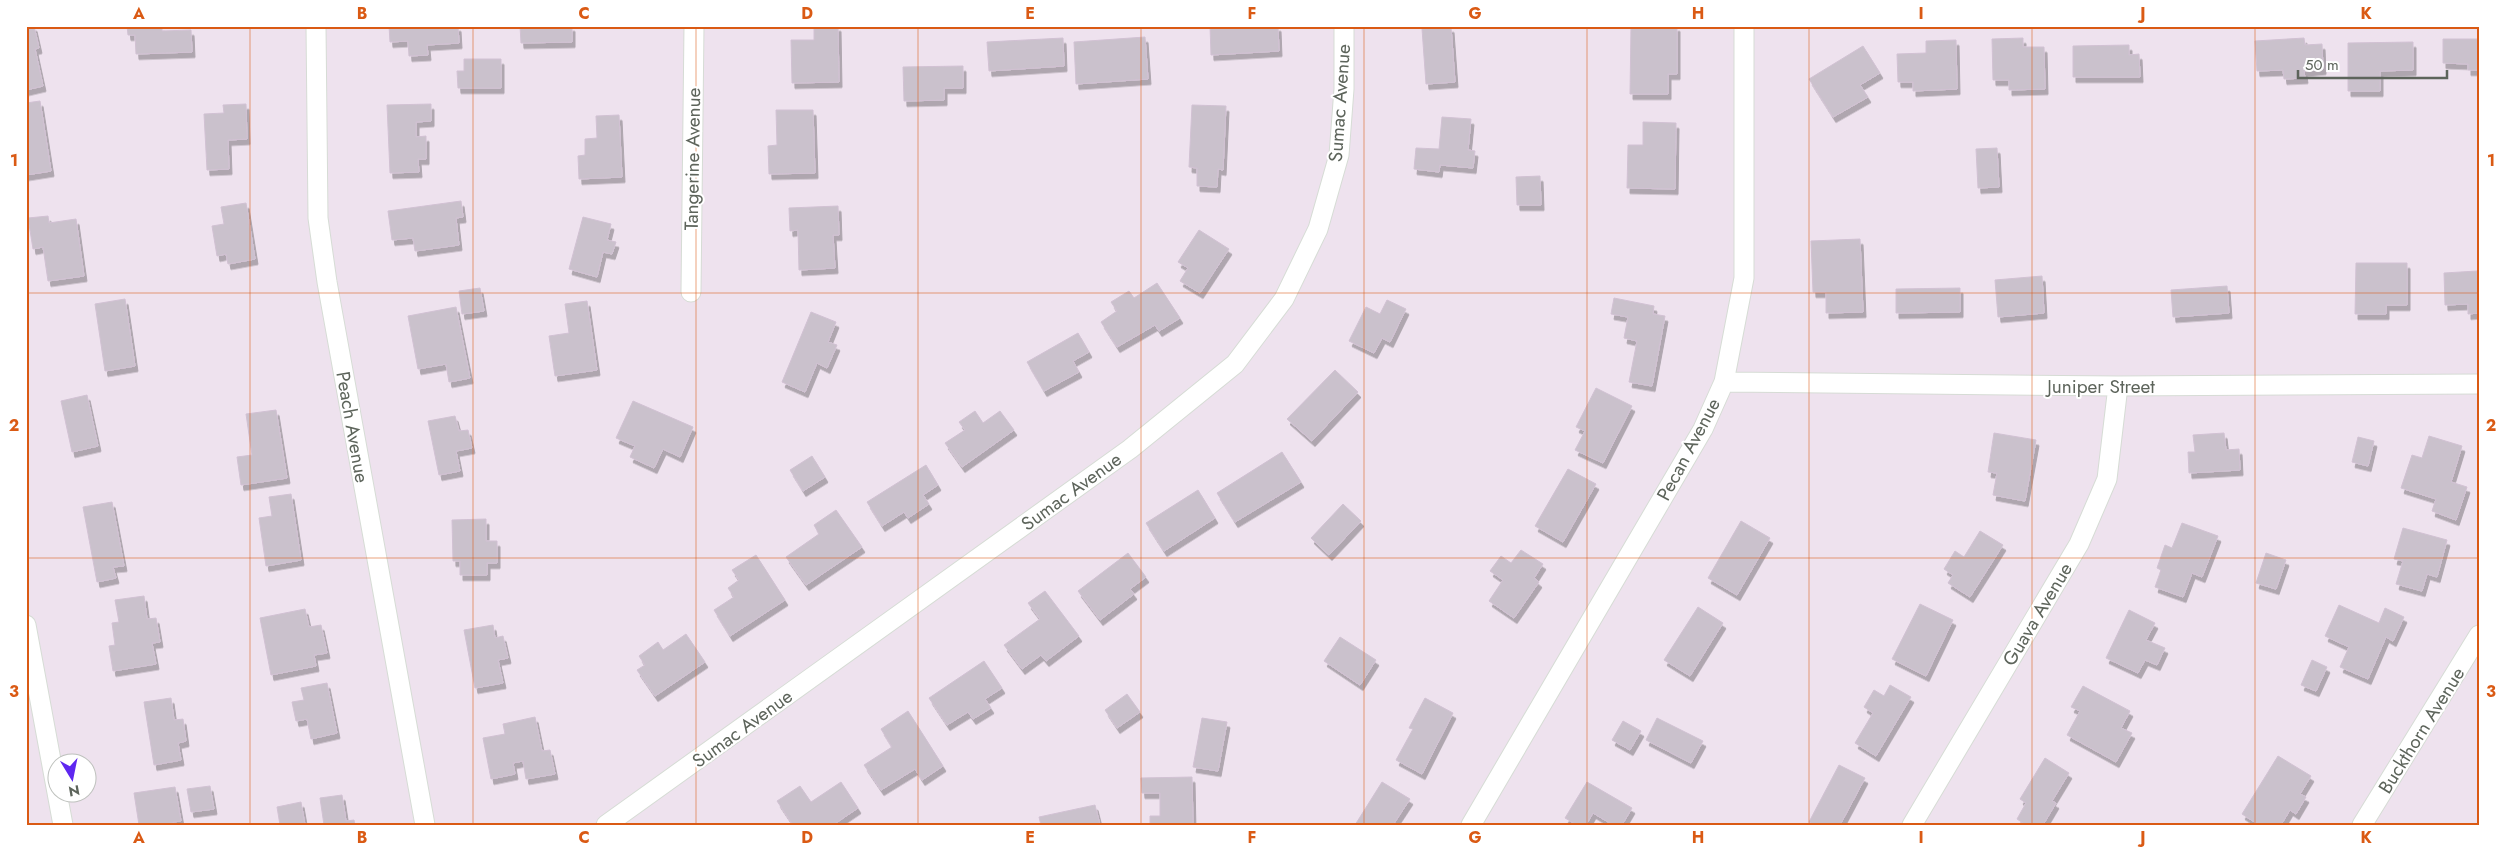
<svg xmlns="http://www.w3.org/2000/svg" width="2505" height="851" font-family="Jost,sans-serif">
  <defs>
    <filter id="shadow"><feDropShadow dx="3" dy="5.5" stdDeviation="0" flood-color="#0004"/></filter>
  </defs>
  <rect width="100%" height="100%" fill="#eee2ee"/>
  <!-- building -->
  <path fill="#cac1cc" stroke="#d1c1d3" filter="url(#shadow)" d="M26 26H34L39 48 35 49 43 86 26 90Z
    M127 26H162V31L191 30 192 52 136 54 135 35H128Z
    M389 26H458L459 43 427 45 428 55 409 56 408 41 390 42Z
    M520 26H572V42L521 43Z
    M814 26H838L839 82 792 83 791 40H814Z
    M1210 26H1278L1279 51 1211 55Z
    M1631 26H1677V74H1668V94H1630Z
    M1451 27 1455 82 1426 84 1422 29Z
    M1145 37 1148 79 1076 84 1074 42Z
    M1063 38 1064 66 989 71 987 42Z
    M2023 38V47H2044L2045 89 2009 90V80H1993L1992 39Z
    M2304 38 2305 45 2322 44 2323 69 2304 71 2305 78 2284 79 2283 70 2257 71 2255 41Z
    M2443 39H2479V70H2468V64L2443 63Z
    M1956 40 1957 89 1913 91V82H1898L1897 54 1926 53V41Z
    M2413 42V70L2380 71V91H2348V43Z
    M2129 45V55L2139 54 2140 77H2073V46Z
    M1863 46 1880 73 1860 85 1868 97 1833 117 1809 79Z
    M464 59H501V88H458L457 71H464Z
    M963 66V88H944V100L904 101 903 67Z
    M40 101 51 171 26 175V103Z
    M246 104 247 139 228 140 229 169 207 170 204 114 224 113 223 105Z
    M431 104V121L416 122V137L426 136V159H418L419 172 390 173 387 105Z
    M1192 105 1226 106 1223 170 1218 169 1217 187 1197 186V168L1189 167Z
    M776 110H813L815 173 769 174 768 146 777 145Z
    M619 115 622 177 579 179 578 156 585 155V139L597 138 596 116Z
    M1442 117 1471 119 1468 150 1475 151 1473 168 1440 165 1439 172 1414 169 1416 148 1439 149Z
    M1643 122 1676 123 1675 189 1627 188 1628 145H1643Z
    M1997 148 1999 187 1978 188 1976 149Z
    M1540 176 1541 205H1517L1516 177Z
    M461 201 463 217 456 218 459 245 415 251 413 238 392 240 388 211Z
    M246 203 255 259 228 264 226 254 217 256 212 226 224 224 221 207Z
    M838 206 839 235H833L835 268 799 270 798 230 790 231 789 208Z
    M48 216 49 223 76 219 84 276 48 281 43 247 33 249 28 218Z
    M583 217 611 224 607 240 616 242 612 254 603 252 597 277 569 269Z
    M1199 230 1229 249 1200 293 1180 281 1188 268 1178 262Z
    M1860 239 1863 312 1826 313V292H1813L1811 241Z
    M2356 263H2407V305H2386V314H2355Z
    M2477 271 2479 313 2468 314V304L2445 305 2444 273Z
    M2042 276 2044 313 1998 317 1995 280Z
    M1157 283 1180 318 1159 331 1155 325 1117 347 1101 322 1117 311 1111 302 1129 291 1134 298Z
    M2227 286 2229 313 2173 317 2171 290Z
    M480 288 484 311 462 314 459 291Z
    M1960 288V312L1896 313V289Z
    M1614 298 1654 306 1653 314 1665 316 1652 386 1629 382 1637 341 1624 338 1628 317 1611 314Z
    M125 299 135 366 105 371 95 304Z
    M1387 300 1406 309 1390 342 1382 338 1374 353 1349 341 1366 307 1380 314Z
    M587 301 597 370 555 376 549 336 569 333 565 304Z
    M456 307 470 378 449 382 446 364 418 369 408 316Z
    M811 312 836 322 828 342 837 345 827 368 817 363 805 392 782 382Z
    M1078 333 1089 352 1073 361 1079 372 1044 391 1027 362Z
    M1335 370 1358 392 1312 441 1287 419Z
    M1596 388 1632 406 1603 463 1575 450 1585 431 1576 427Z
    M87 395 98 446 72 452 61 401Z
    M633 401 693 427 680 457 663 449 654 468 630 457 635 446 616 438Z
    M276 410 287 478 241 485 237 457 252 455 246 414Z
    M975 411 983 423 1000 411 1014 430 962 467 945 443 965 430 959 422Z
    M455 416 459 431 468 430 472 448 456 451 460 471 439 475 428 421Z
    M1994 433 2036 440 2025 501 1993 495 1997 473 1988 472Z
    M2224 433 2226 450 2239 449 2240 470 2189 473 2188 452H2195L2193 435Z
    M2429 436 2462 446 2451 482 2467 487 2456 520 2432 511 2436 499 2401 488 2412 455 2422 458Z
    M2358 437 2374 441 2368 466 2352 462Z
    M1282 452 1301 482 1235 522 1217 493Z
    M812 456 825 477 803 491 790 470Z
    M926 465 938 485 923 495 929 504 908 518 904 512 882 526 867 502Z
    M1568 469 1596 484 1563 542 1535 526Z
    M1198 490 1215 518 1164 551 1146 523Z
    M291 494 301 560 266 566 259 518 272 516 269 497Z
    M112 502 124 566 113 567 116 578 97 582 83 507Z
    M1343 504 1361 521 1329 555 1311 538Z
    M836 510 862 547 806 585 786 557 819 534 814 525Z
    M486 519V541H497V563H487V575H460V561H453L452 520Z
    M1741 521 1770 538 1737 595 1708 578Z
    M2182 523 2218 536 2202 577 2192 573 2183 597 2155 587 2161 570 2157 568 2165 545 2172 548Z
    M2403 528 2447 540 2437 577 2427 574 2422 591 2396 584 2403 561 2394 559Z
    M1980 531 2003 545 1970 597 1948 583 1953 575 1944 569 1955 551 1964 557Z
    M1521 550 1543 564 1534 578 1539 582 1514 618 1489 601 1503 580 1490 571 1501 556 1511 563Z
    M1128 553 1146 577 1130 589 1134 594 1100 620 1078 591Z
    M2266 553 2286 560 2276 589 2256 583Z
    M756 555 785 600 730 636 714 610 734 597 728 588 739 580 732 570Z
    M1045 591 1079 636 1046 661 1041 655 1022 669 1004 645 1040 619 1028 603Z
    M144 596 147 619 156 618 160 642 152 643 156 664 113 671 109 646 115 645 112 623 119 622 115 600Z
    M1920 604 1953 620 1926 676 1892 659Z
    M2339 605 2379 623 2385 608 2404 617 2393 641 2386 637 2368 679 2340 667 2349 647 2325 636Z
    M1698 607 1723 623 1690 676 1664 660Z
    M305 609 309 627 321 625 327 653 314 655 316 666 271 675 260 618Z
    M2129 610 2155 623 2146 640 2165 648 2157 665 2145 660 2138 673 2106 658Z
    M493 625 495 638 503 636 508 658 498 660 503 683 475 688 464 630Z
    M686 634 705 662 655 696 637 670 645 665 639 656 658 642 663 650Z
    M1340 637 1376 660 1360 685 1324 661Z
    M2312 660 2327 667 2316 691 2301 685Z
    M984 661 1002 688 985 699 991 708 973 719 968 712 947 725 929 698Z
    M327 683 337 733 311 739 307 719 296 721 292 702 304 700 301 688Z
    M1890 685 1911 697 1876 756 1855 743 1873 713 1864 707 1874 690 1884 696Z
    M2083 686 2130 711 2121 728 2132 733 2116 762 2067 735 2080 711 2071 707Z
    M1127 694 1140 712 1117 728 1105 710Z
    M171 698 174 720 183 719 186 741 178 743 181 760 154 765 144 702Z
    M1425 698 1453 713 1422 774 1396 760 1413 729 1409 728Z
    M908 711 943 766 922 780 915 769 881 790 864 765 892 747 881 729Z
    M535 717 542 751 550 750 555 774 526 779 523 761 513 763 515 774 491 779 483 738 505 734 503 724Z
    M1202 718 1227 722 1218 771 1193 767Z
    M1657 718 1703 741 1691 763 1646 740Z
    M1623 721 1641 731 1630 750 1612 740Z
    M2278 756 2311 776 2300 794 2306 797 2296 814 2290 810 2281 825H2259L2242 814Z
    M2045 758 2069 773 2052 801 2056 803 2043 825H2026L2017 819 2026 803 2020 799Z
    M1839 765 1865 778 1840 825H1815L1809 822Z
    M1192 777 1193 825H1150V816H1160V793H1142L1141 778Z
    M841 782 858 808 833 825H793L777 801 800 786 811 802Z
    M1382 782 1410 799 1393 825H1355Z
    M1587 782 1632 808 1622 825H1613L1593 813 1586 825H1577L1565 818Z
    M210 786 214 809 191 812 187 789Z
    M175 787 181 821 173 822V825H139L134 793Z
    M342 795 346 821 354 820 355 825H324L320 798Z
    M301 802 305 825H280L277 807Z
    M1095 805 1100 825H1041L1039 817Z"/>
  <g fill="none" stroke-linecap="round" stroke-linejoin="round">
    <!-- street casing -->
    <g stroke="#d6dcd5" stroke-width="21">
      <path id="street" d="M316 26 318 218 327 282 425 825
        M691 292 694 26
        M1724 382 2118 386 2479 384
        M26 625 63 825
        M606 825 1130 449 1235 364 1284 299 1318 229 1339 155 1344 89V26
        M1471 825 1703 429 1724 382 1744 278V26
        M1912 825 2079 544 2107 479 2118 386
        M2362 825 2479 635"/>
    </g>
    <!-- street -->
    <use href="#street" stroke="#fff" stroke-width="19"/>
  </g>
  <!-- grid -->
  <path fill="none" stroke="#da5a14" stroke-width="1" stroke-opacity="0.55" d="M250 26V825M473 26V825M696 26V825M918 26V825M1141 26V825M1364 26V825M1587 26V825M1809 26V825M2032 26V825M2255 26V825M26 293H2479M26 558H2479"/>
  <g text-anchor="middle" stroke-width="4" stroke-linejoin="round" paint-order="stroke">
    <!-- street labels -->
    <g font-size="19" fill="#5d645b" stroke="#fff">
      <text transform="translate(1339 103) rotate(-86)" y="7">Sumac Avenue</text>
      <text transform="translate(692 159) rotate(-89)" y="7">Tangerine Avenue</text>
      <text x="2101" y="393">Juniper Street</text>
      <text transform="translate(353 427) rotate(80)" y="7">Peach Avenue</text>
      <text transform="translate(1688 449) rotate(-62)" y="7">Pecan Avenue</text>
      <text transform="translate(1071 491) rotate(-36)" y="7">Sumac Avenue</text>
      <text transform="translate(2037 614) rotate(-59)" y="7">Guava Avenue</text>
      <text transform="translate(742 728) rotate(-36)" y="7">Sumac Avenue</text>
      <text transform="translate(2421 730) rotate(-58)" y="7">Buckthorn Avenue</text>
    </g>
  </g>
  <!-- border -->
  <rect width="2505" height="851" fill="none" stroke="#ffffff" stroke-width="55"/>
  <!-- north arrow -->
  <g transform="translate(72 778) rotate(170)"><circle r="24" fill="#ffffff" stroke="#bec1bd"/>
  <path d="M0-4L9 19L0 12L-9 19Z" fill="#5e27f0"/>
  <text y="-8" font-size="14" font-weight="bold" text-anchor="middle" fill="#5d645b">N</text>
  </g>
  <!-- scale -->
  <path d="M2298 70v8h149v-8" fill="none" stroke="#5d645b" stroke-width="2.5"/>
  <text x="2305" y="70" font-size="15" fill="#5d645b" stroke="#ffffff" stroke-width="4" paint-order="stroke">50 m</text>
  <rect x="28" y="28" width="2450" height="796" fill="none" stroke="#da5a14" stroke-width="2"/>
  <g font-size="16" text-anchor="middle" font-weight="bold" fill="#da5a14">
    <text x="139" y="19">A</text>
    <text x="362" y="19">B</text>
    <text x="584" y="19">C</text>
    <text x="807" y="19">D</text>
    <text x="1030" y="19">E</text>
    <text x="1252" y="19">F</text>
    <text x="1475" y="19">G</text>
    <text x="1698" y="19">H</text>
    <text x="1921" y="19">I</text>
    <text x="2143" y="19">J</text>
    <text x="2366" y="19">K</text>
    <text x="14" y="166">1</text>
    <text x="2491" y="166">1</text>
    <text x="14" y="431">2</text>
    <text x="2491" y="431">2</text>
    <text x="14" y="697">3</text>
    <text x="2491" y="697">3</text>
    <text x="139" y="843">A</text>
    <text x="362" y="843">B</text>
    <text x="584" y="843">C</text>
    <text x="807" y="843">D</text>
    <text x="1030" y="843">E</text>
    <text x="1252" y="843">F</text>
    <text x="1475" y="843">G</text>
    <text x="1698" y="843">H</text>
    <text x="1921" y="843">I</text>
    <text x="2143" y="843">J</text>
    <text x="2366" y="843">K</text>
  </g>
</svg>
